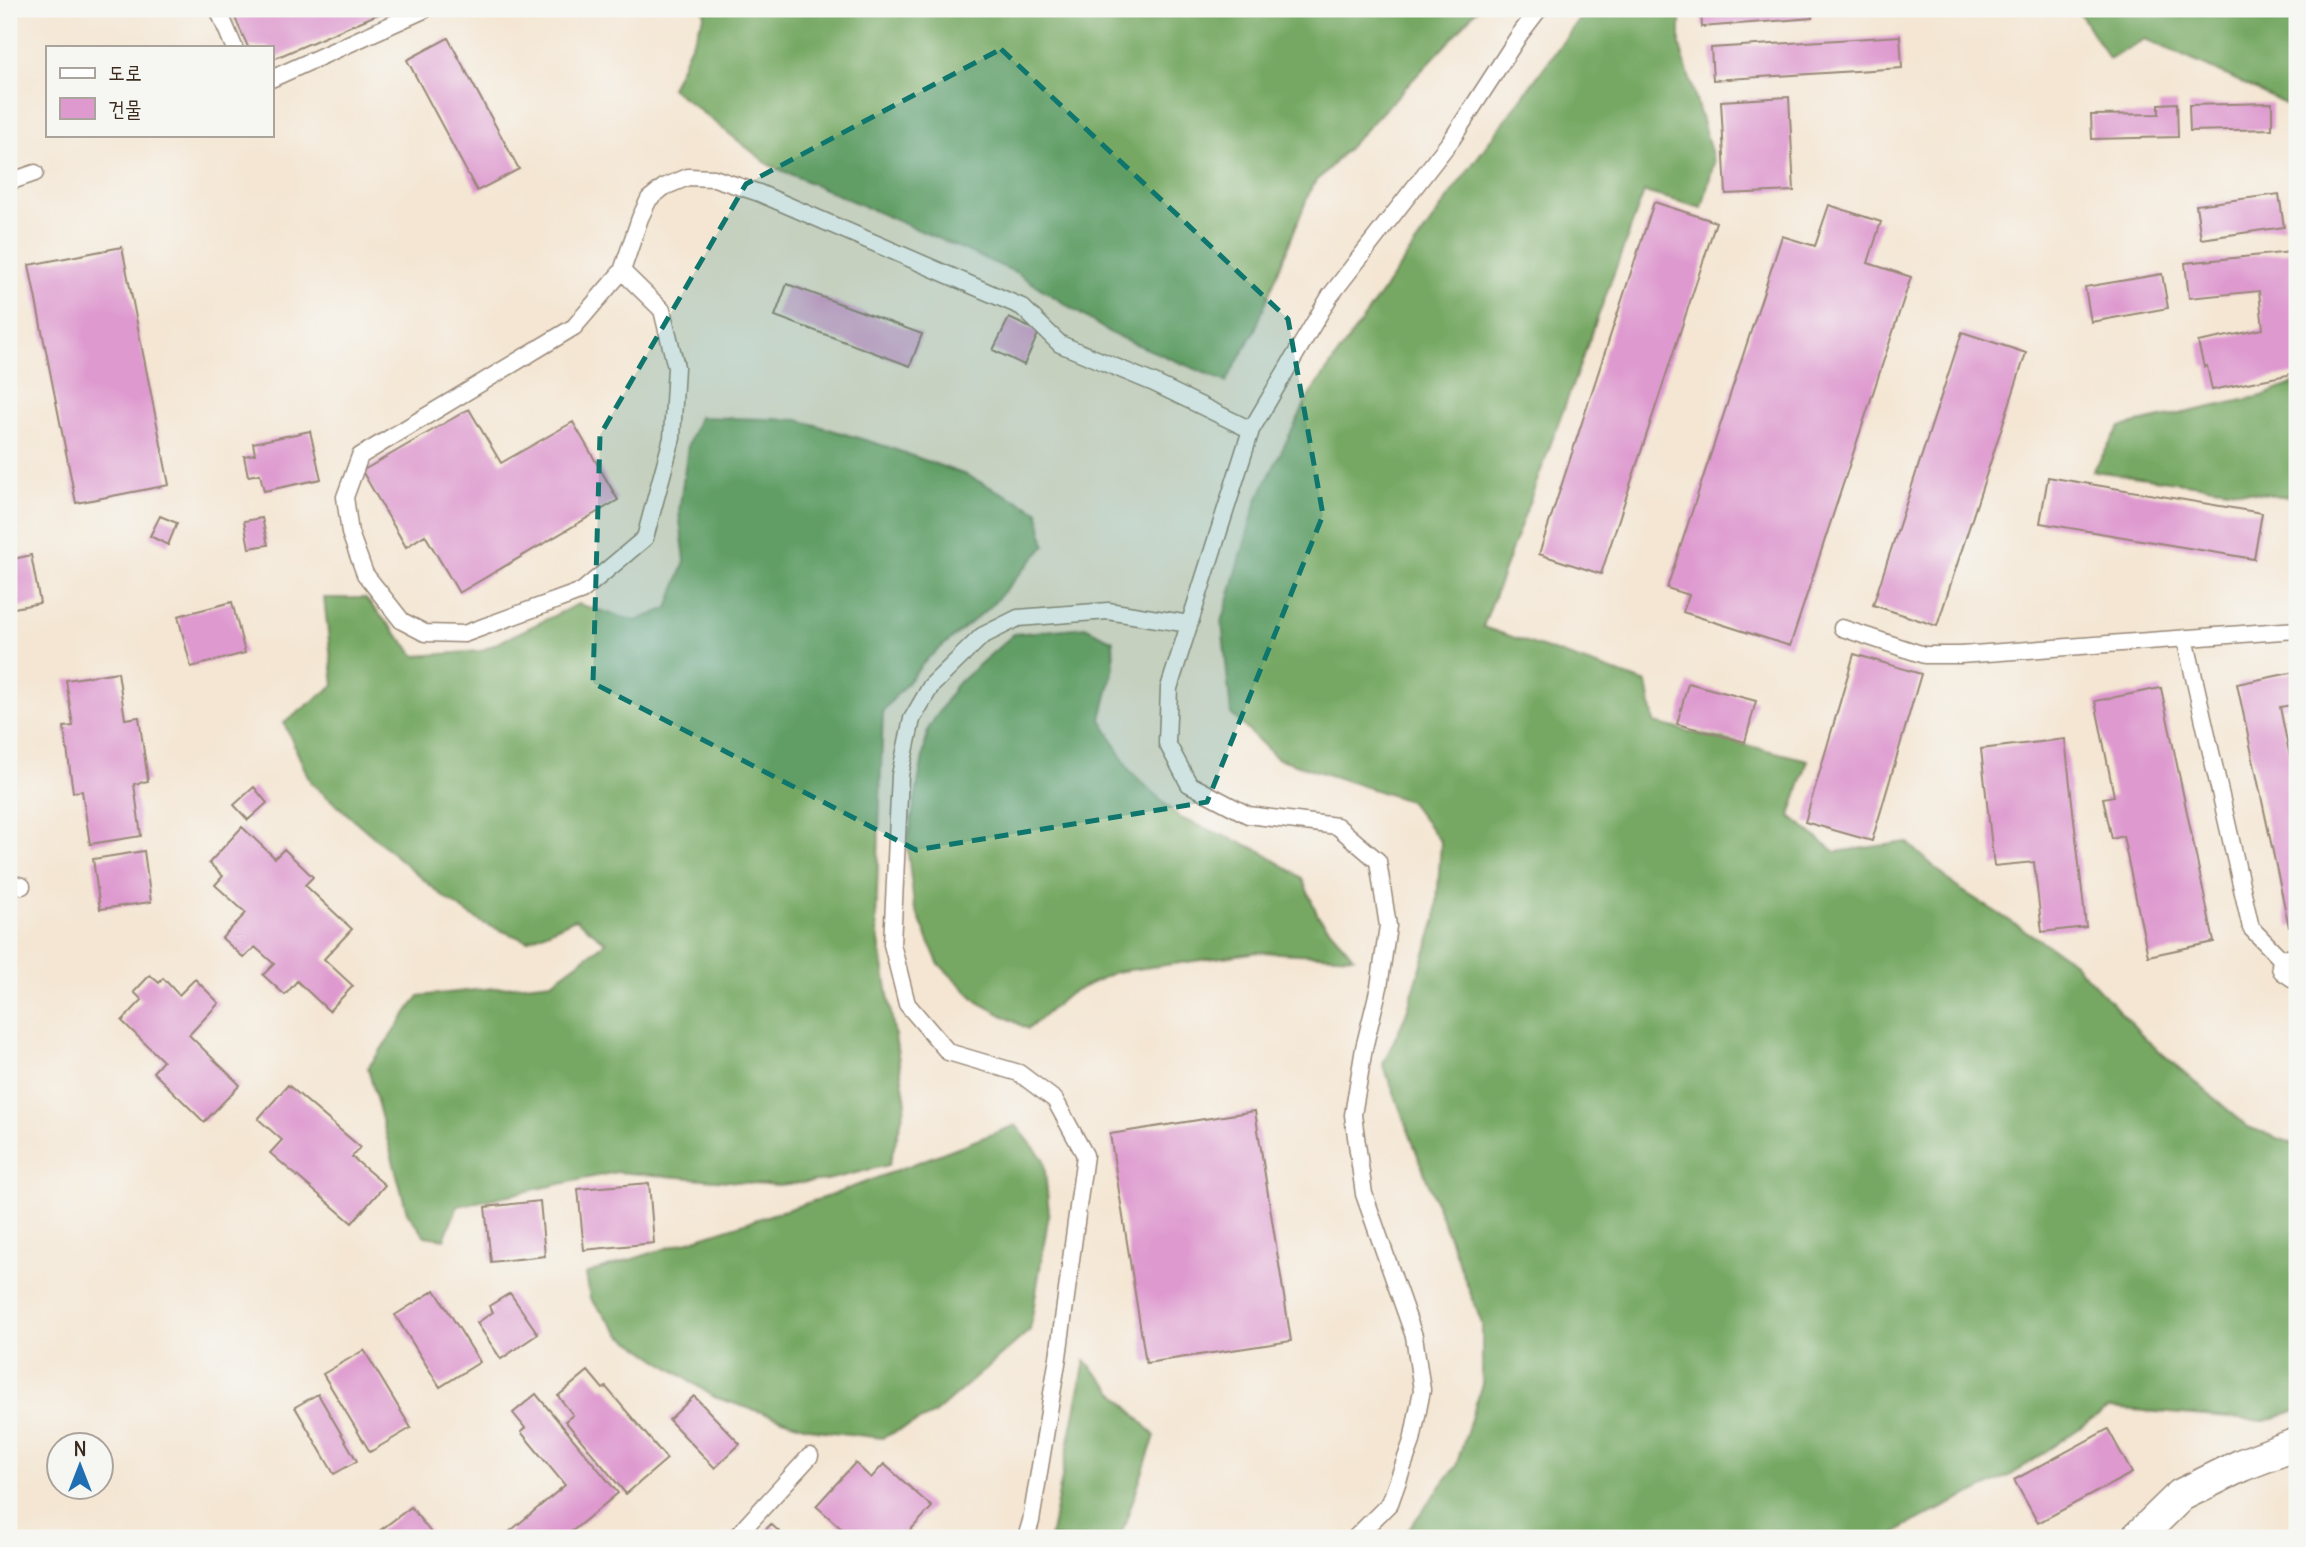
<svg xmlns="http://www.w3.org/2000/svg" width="2306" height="1547" font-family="Delius,'Poor Story',sans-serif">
  <rect width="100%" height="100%" fill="#f6f6f2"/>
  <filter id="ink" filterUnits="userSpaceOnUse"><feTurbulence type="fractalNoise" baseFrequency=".0143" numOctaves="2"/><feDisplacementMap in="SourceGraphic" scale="14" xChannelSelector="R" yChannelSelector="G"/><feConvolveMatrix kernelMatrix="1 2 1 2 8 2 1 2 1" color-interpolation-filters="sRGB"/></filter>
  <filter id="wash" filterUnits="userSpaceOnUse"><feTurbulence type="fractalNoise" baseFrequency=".00686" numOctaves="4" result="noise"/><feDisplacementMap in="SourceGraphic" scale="28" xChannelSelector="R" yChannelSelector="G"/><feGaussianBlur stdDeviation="1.57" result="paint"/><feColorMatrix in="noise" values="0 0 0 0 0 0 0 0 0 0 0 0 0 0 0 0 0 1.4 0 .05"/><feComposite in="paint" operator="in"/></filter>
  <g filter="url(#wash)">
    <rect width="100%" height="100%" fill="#f4e6d3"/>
    <!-- forest -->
    <path fill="#76a863" stroke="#586940" stroke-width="2" d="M703 9H1477L1457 33 1312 186 1255 330 1226 382 1112 334 1015 272 769 165 671 88 705 15Z
      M1587 9H1680V46L1714 162 1702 208 1644 192 1483 627 1647 683 1654 723 1808 760 1790 816 1835 852 1907 842 1955 886 2070 959 2150 1043 2248 1127 2297 1145V1410L2265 1421 2109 1408 2013 1474 1905 1526 1890 1538H1402L1456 1466 1482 1384V1324L1383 1064 1405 1017 1436 919 1441 842 1409 801 1277 758 1231 714 1222 622 1257 500 1309 396 1455 188Z
      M2077 9H2297V110L2228 76 2145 39 2109 59Z
      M2297 382V498L2093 471 2120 427 2262 396Z
      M699 417 799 420 888 447 966 475 1038 511 1045 546 991 606 927 659 883 711 876 923 906 1103 889 1165 827 1180 778 1185 616 1172 458 1206 444 1239 425 1236 407 1212 368 1068 419 996 552 982 606 942 575 919 527 941 483 923 446 899 311 783 284 723 334 685 324 598H365L416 656 481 651 578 604 636 621 668 608 685 561 679 512 688 445Z
      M1085 627 1113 641 1114 667 1101 719 1130 771 1180 818 1261 851 1302 878 1318 916 1354 957 1259 952 1115 972 1069 994 1028 1029 978 1002 938 963 914 906 907 844 928 729 956 685 1014 634Z
      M1016 1125 1044 1160 1049 1213 1030 1330 933 1415 882 1438 816 1430 714 1397 621 1335 590 1298 586 1274 829 1196Z
      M1085 1361 1155 1436 1120 1538H1050Z"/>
    <g id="blocks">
      <!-- building -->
      <path fill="#de9acf" d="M231 9H390L271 60V47H248Z
        M1701 9H1811L1812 18 1702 27Z
        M1900 36 1902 68 1713 80 1711 48Z
        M448 38 519 169 477 191 407 60Z
        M1789 97 1794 191 1726 194 1721 101Z
        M2177 103 2178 137 2092 139 2091 115 2159 114V104Z
        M2272 103V129L2190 131 2189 105Z
        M2279 194 2284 227 2201 239 2196 205Z
        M1654 202 1716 222 1601 574 1539 554Z
        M1829 205 1881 222 1868 263 1911 277 1790 646 1683 612 1689 595 1667 588 1782 236 1815 246Z
        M122 247 169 485 76 503 29 265Z
        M2291 252 2297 309V373L2212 390 2207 366 2204 367 2198 342 2263 329 2259 291 2189 298 2185 263Z
        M2162 274 2168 308 2091 322 2085 287Z
        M787 284 922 334 910 366 775 316Z
        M1009 318 1039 332 1024 365 993 350Z
        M1962 332 2026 353 1937 626 1873 605Z
        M469 409 501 463 573 422 618 500 459 593 425 535 406 547 362 471Z
        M310 431 321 479 264 491 260 474 248 476 244 456 255 454 253 443Z
        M2048 477 2262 513 2254 559 2040 523Z
        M160 516 177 523 168 545 150 536Z
        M262 518 268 545 249 548 244 521Z
        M31 555 40 603 9 609V560Z
        M232 602 245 653 191 667 178 616Z
        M1854 654 1921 674 1872 841 1805 822Z
        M118 672 125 719 139 717 148 781 134 784 141 836 90 844 82 791 73 792 64 727 73 726 66 680Z
        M2295 672 2297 704 2280 707 2295 782 2297 781V925L2289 927 2237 684Z
        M1688 683 1756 701 1745 742 1677 724Z
        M2161 688 2214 942 2148 956 2123 836 2112 839 2103 798 2114 796 2095 701Z
        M2065 739 2086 927 2042 932 2034 862 1994 866 1981 749Z
        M254 787 267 803 248 820 234 805Z
        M242 827 275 858 284 849 313 877 305 885 352 929 324 959 353 986 329 1011 297 981 285 995 263 975 274 964 255 947 244 958 222 938 246 913 215 885 223 876 209 863Z
        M144 851 151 902 100 909 93 859Z
        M150 975 159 983 163 978 179 995 195 979 219 1003 189 1035 240 1085 204 1122 153 1072 163 1061 122 1021 142 1000 134 992Z
        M288 1085 360 1147 352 1157 385 1185 352 1223 270 1153 282 1140 258 1119Z
        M1255 1111 1291 1341 1146 1363 1110 1134Z
        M649 1183 654 1243 584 1250 578 1189Z
        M540 1201 545 1256 491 1262 485 1207Z
        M435 1290 480 1362 440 1387 395 1315Z
        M510 1293 538 1334 501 1359 477 1323 493 1312 489 1306Z
        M364 1350 411 1428 370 1452 323 1374Z
        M588 1371 603 1389 606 1387 667 1459 626 1494 565 1421 573 1415 558 1396Z
        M318 1394 357 1461 334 1474 295 1407Z
        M536 1394 618 1493 564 1538H502L565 1485 521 1432 525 1428 513 1413Z
        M694 1396 740 1444 715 1468 669 1420Z
        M2108 1429 2132 1473 2038 1523 2014 1480Z
        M855 1463 871 1478 884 1464 932 1507 903 1538H852L816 1506Z
        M411 1507 435 1538H370Z
        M771 1524 786 1538H758Z"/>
    </g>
  </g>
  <g filter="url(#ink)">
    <use href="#blocks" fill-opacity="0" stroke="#988878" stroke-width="2"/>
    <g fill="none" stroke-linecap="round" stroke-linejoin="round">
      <!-- service casing -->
      <g stroke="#988878" stroke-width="19">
        <path id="service" d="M218 9 234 47
          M271 79 426 9
          M9 182 35 173
          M622 271 662 310 676 367 672 438 645 538 582 591 464 634 425 633 402 621 365 574 350 533 345 497 360 456 574 327 622 271 640 218 649 199 664 187 688 177 714 178 759 193 1022 307 1060 344 1154 383 1251 430
          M1842 628 1924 655H1960L2297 630
          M2185 638 2251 928 2288 966
          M9 883 22 886
          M735 1538 810 1456
          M1026 1538 1031 1521 1058 1357 1085 1155 1055 1100 1019 1073 948 1052 907 1004 892 944 900 775 912 719 931 686 982 636 1018 618 1108 611 1189 624
          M1355 1538 1390 1503 1412 1441 1422 1390 1414 1336 1364 1194 1353 1115 1364 1048 1379 987 1388 926 1378 861 1337 826 1248 815 1189 784 1167 743 1169 688 1251 430 1330 296 1452 139 1520 34 1539 9"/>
      </g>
      <!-- minor casing -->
      <g stroke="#988878" stroke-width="35">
        <path id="minor" d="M2288 966 2297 972
          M2137 1538 2181 1495 2242 1465 2297 1444"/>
      </g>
      <!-- service -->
      <use href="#service" stroke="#fff" stroke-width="16"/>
      <!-- minor -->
      <use href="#minor" stroke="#fff" stroke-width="32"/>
    </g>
  </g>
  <!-- marked area -->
  <path fill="#0f766e" fill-opacity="0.2" stroke="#0f766e" stroke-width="5" stroke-dasharray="14 9" stroke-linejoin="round" d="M1001 49 1288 319 1323 515 1207 802 916 850 593 683 600 435 746 184Z"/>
  <!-- margin -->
  <rect width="2306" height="1547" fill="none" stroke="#f6f6f2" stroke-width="35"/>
  <!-- legend -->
  <rect x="46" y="46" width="228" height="91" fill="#f6f6f2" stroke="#aba49d" stroke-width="2"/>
  <rect x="60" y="68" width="35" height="10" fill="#ffffff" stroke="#aba49d" stroke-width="2"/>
  <text x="108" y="80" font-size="21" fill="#3b2a1e">도로</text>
  <rect x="60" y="98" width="35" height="21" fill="#de9acf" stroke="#aba49d" stroke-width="2"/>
  <text x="108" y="116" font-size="21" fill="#3b2a1e">건물</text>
  <!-- north arrow -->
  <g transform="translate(80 1466)"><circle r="33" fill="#f6f6f2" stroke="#aba49d" stroke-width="2"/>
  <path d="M0-5L12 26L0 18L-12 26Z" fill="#1f6fb2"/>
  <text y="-10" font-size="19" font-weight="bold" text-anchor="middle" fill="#3b2a1e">N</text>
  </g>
</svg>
